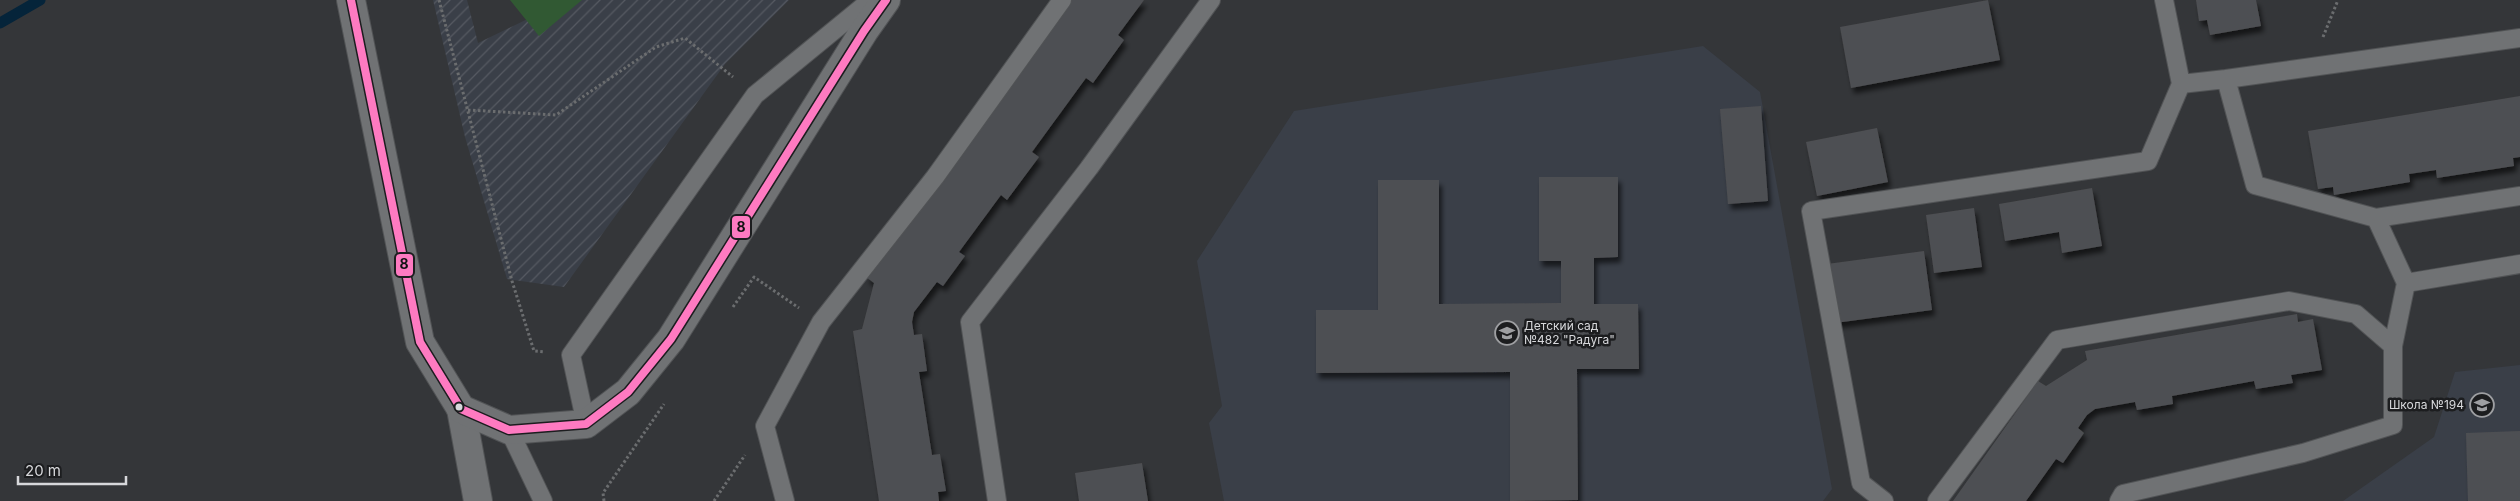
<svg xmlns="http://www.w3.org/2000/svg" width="2520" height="501" font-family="Inter,sans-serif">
  <defs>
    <pattern id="industrial-furrows" width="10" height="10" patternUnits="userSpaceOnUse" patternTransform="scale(1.25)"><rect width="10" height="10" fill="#3a3f48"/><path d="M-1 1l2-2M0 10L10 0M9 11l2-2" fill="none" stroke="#565a62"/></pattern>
    <filter id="shadow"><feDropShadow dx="3" dy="5.5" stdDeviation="2.5" flood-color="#0009"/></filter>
  </defs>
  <rect width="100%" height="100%" fill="#343639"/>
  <!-- built -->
  <path fill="#3a3f48" d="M1703 46 1760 92 1832 489 1823 501H1224L1209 423 1222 406 1197 261 1294 111Z
    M2520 365V501H2343L2434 437 2455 372Z"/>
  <!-- industrial -->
  <path fill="url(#industrial-furrows)" d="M433 0H467L478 43 567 0H789L725 64 564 287 507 279 465 137Z"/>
  <!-- grass -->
  <path fill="#315933" d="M510 0H582L539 36Z"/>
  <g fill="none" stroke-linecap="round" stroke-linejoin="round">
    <!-- stream -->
    <path stroke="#05243a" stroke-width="11" d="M0 23 40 0"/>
  </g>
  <!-- building -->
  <path fill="#4e4f52" filter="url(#shadow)" d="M1070 0H1144L1118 35 1124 40 1093 83 1086 78 1032 152 1039 157 1007 200 1001 195 959 252 965 256 943 286 937 282 914 312 912 322 914 335 922 334 927 371 919 372 932 455 940 454 946 491 938 492 939 501H879L853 331 862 329 874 283 866 277Z
    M1988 0 2000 60 1851 88 1840 27Z
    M2196 0H2256L2261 26 2210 35 2207 20 2199 21Z
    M2520 96V157L2513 158 2514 166 2437 178 2436 170 2409 174 2410 182 2334 195 2333 187 2318 189 2308 131Z
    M1761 106 1768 201 1728 204 1720 109Z
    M1877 128 1888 182 1817 196 1806 142Z
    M1539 177H1618V257L1594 258V304H1638L1639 369H1577L1578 500 1510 501V372L1316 373V310H1378V180H1439V304L1561 303V261H1539Z
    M2092 188 2102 246 2062 253 2059 232 2005 241 1999 204Z
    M1974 208 1982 267 1934 273 1926 215Z
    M1924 251 1932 310 1835 323 1827 264Z
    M2297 314 2298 322 2313 319 2322 370 2291 375 2293 383 2256 389 2254 381 2172 396 2173 404 2137 410 2135 402 2095 409 2087 415 2078 428 2084 433 2063 463 2056 459 2026 501H1953L2038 381 2046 386 2087 360 2085 351Z
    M2520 431V501H2468L2466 433Z
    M1142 463 1148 501H1079L1075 473Z"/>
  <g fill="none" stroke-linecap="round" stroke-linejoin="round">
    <!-- service casing -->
    <g stroke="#515355" stroke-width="20">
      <path id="service" d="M2226 79 2520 38
        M2181 84 2226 79 2255 185 2376 218 2520 196
        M2376 218 2406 283 2393 346
        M2406 283 2520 264
        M586 424 571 355 755 95 871 0
        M509 430 543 501
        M785 501 765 426 821 322 935 177 1062 0
        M997 501 970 322 1089 168 1211 0
        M1884 501 1861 483 1811 211 2148 161 2181 84 2164 0
        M1937 501 2057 340 2289 301 2356 314 2393 346V425L2303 453 2123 494 2119 501"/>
    </g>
    <!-- minor casing -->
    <g stroke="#515355" stroke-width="30">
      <path id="minor" d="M461 409 478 501"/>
    </g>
    <!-- tertiary casing -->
    <g stroke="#515355" stroke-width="30">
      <path id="tertiary" d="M351 0 420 342 461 409 509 430 586 424 628 392 671 339 864 31 886 0"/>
    </g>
    <!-- path -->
    <path stroke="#6b6d6f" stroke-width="3" stroke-dasharray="2.5 2.5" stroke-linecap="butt" d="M439 0 512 281 534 351 545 352
      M2323 37 2338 0
      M468 110 556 115 656 47 685 38 733 77
      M733 307 754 277 799 308
      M604 501 603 493 664 404
      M714 501 745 455"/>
    <!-- service -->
    <use href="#service" stroke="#707274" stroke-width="18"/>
    <!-- minor -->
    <use href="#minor" stroke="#707274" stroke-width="28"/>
    <!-- tertiary -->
    <use href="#tertiary" stroke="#707274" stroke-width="28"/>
    <!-- bus-1 casing -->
    <g stroke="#1c1d1f" stroke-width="11">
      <path id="bus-1" d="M351 0 420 342 461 409 509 430 586 424 628 392 671 339 864 31 886 0"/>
    </g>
    <!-- bus-1 -->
    <use href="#bus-1" stroke="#fe7ac1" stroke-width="8"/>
  </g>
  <!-- icons -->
  <defs>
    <g id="school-ring" transform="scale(1.25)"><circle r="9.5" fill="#1c1d1f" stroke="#9e9fa2" stroke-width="1.5"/><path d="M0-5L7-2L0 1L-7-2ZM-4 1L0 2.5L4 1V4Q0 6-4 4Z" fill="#9e9fa2"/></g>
  </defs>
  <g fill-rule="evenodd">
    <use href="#school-ring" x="1507" y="333"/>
    <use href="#school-ring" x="2482" y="405"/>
  </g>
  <!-- markers -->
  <circle fill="#d7d8db" stroke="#1c1d1f" stroke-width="2" cx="459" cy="407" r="4.5"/>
  <g text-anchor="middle" stroke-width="5" stroke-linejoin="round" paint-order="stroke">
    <!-- poi labels -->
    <g font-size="12" fill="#d7d8db" stroke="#1c1d1f" text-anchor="start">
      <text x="1524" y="330">Детский сад<tspan x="1524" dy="14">№482 "Радуга"</tspan></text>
      <text x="2464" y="409" text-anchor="end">Школа №194</text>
    </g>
  </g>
  <g stroke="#1c1d1f" stroke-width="2">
    <rect x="731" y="215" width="20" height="24" rx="5" fill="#fe7ac1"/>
    <rect x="395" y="253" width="19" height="24" rx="5" fill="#fe7ac1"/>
  </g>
  <g font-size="14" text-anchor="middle" font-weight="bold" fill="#111">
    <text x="741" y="232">8</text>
    <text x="404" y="269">8</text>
  </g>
  <!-- scale -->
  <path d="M18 476v8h108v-8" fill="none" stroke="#d7d8db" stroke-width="2.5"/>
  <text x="25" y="476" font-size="15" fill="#d7d8db" stroke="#1c1d1f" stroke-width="4" paint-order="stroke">20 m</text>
</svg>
